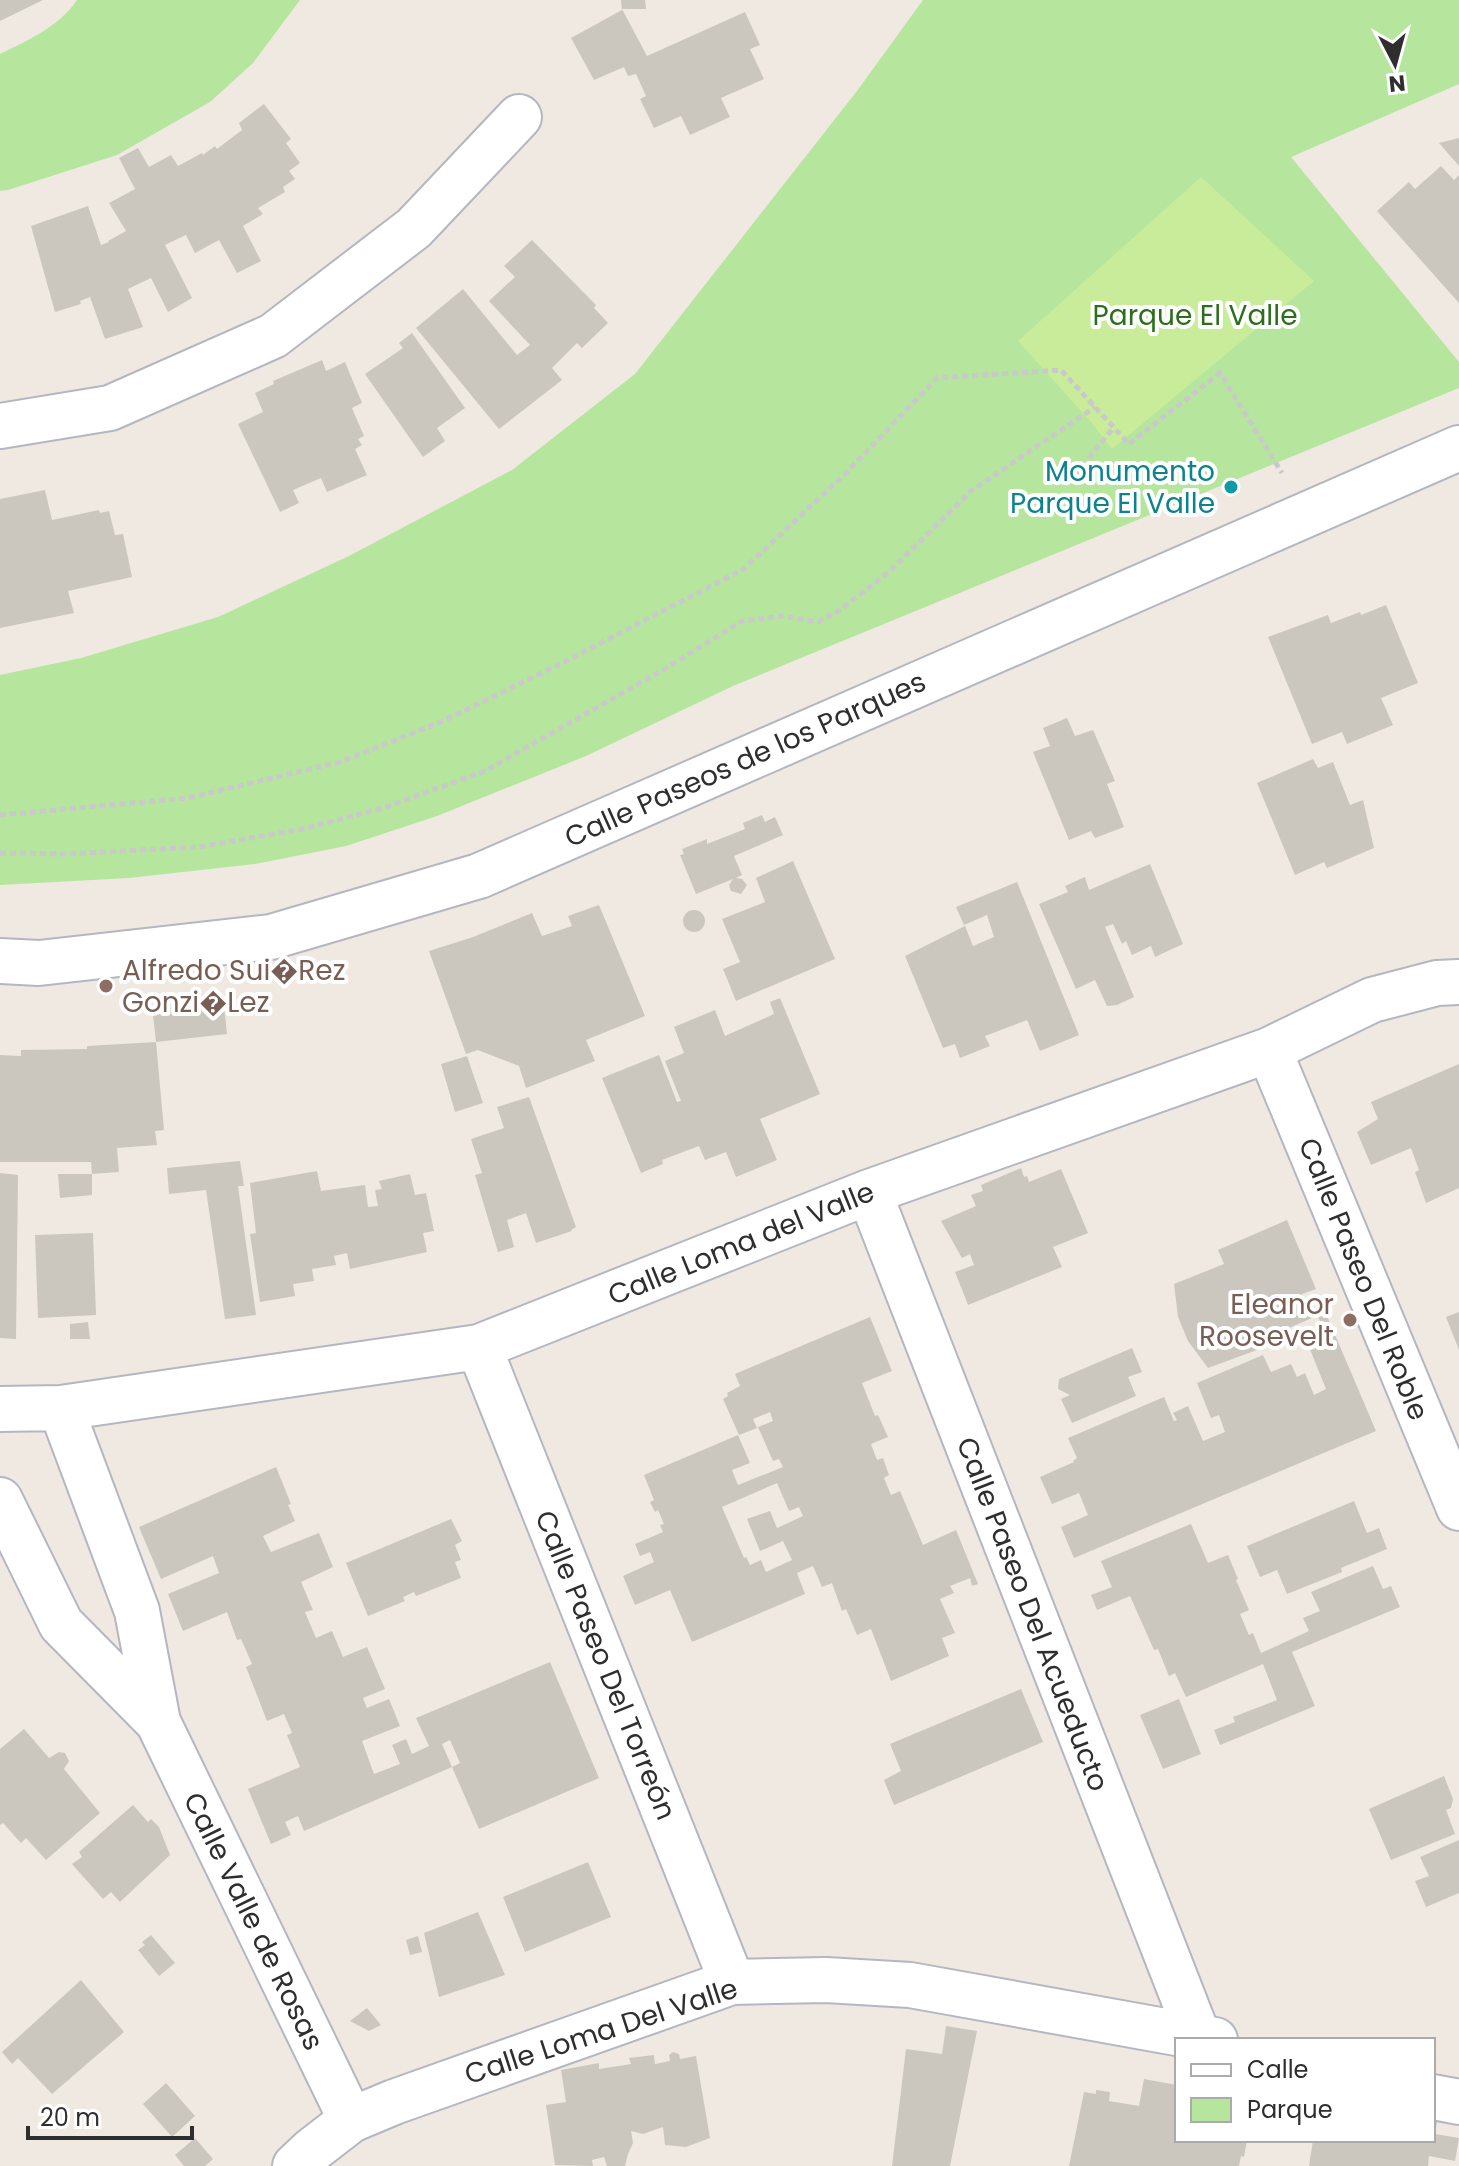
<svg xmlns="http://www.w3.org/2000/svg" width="1459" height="2166" font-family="Poppins,sans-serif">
  <rect width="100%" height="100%" fill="#efe9e1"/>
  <!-- green -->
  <path fill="#b6e59e" d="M77 0H300L253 63 210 102 117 155 8 190 0 191V54C27 41 60 26 77 0Z
    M923 0H1459V84L1291 157 1459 362V388L733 686 586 756 437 816 346 846 255 864 129 878 0 885V675L81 658 218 617 349 556 512 470 635 374 857 91Z"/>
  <!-- pitch -->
  <path fill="#c9ec9a" d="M1201 177 1314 281 1112 449 1091 422 1018 341Z"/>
  <!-- building -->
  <path fill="#cbc7bf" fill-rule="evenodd" d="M0 0H43L0 21Z
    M621 0H645L646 9H622L647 56 745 12 760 45 750 49 764 79 721 98 730 117 690 135 681 116 654 128 640 99 646 96 636 74 628 76 624 67 594 80 571 38 622 10Z
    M264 104 291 139 286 143 300 163 289 171 295 179 283 187 285 192 258 208 263 214 243 226 261 261 237 273 219 240 195 253 186 235 165 245 192 298 168 312 151 278 128 289 143 327 105 339 90 297 80 301 81 304 55 312 31 226 88 206 101 245 109 242 108 241 126 231 109 203 135 189 119 158 138 148 149 167 171 155 178 166 202 153 203 155 215 146 217 149 242 130 239 123Z
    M1459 138V166L1439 143Z
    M1441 166 1454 180 1459 175V303L1377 211 1409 182 1415 189Z
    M532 240 596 305 594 308 608 323 582 348 577 343 552 368 562 380 499 429 416 328 463 289 517 355 530 345 489 301 515 277 504 266Z
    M412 333 465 408 437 428 445 441 423 457 365 374 403 348 399 343Z
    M322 360 326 371 345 362 362 403 352 408 364 436 358 439 362 445 355 449 367 475 327 492 321 478 293 490 299 503 280 512 238 424 263 412 255 393 274 384 273 381Z
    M45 490 52 520 99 510 100 513 109 511 115 535 123 534 132 577 68 591 74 613 0 628V499Z
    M1386 605 1418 683 1381 698 1393 725 1347 744 1342 732 1312 744 1268 637 1328 615 1331 623 1360 612 1361 615Z
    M1067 718 1075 736 1093 730 1115 781 1107 784 1124 827 1095 838 1091 831 1069 840 1033 752 1050 746 1043 728Z
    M1313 759 1318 768 1333 762 1350 805 1363 800 1374 848 1327 868 1324 862 1295 875 1257 783Z
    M762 815 765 822 775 817 783 835 734 856 742 875 736 878 742 879 747 885 741 894 731 891 729 885 733 879 696 894 680 855 684 854 682 849 707 839V844L745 829 743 823Z
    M793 861 835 959 736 1001 723 969 740 962 722 919 765 902 756 878Z
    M1150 864 1183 944 1155 957 1151 946 1132 955 1126 941 1122 944 1113 924 1105 927 1134 997 1117 1005 1107 1006 1095 980 1076 989 1039 904 1068 892 1065 886 1085 877 1089 890Z
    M1017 882 1079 1035 1040 1051 1027 1020 985 1036 990 1046 960 1058 955 1044 943 1048 905 956 965 926 973 946 994 937 987 915 964 925 956 907Z
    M599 905 645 1016 586 1040 595 1061 526 1088 519 1066 478 1050 466 1054 429 951 473 937 532 913 542 936 572 926 568 916Z
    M683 921a11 11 0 1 1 22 0a11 11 0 1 1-22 0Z
    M223 998 227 1034 156 1042 164 1130 155 1131 157 1145 117 1148 119 1172 92 1174 91 1162H0V1055L21 1056V1050L87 1049V1046L156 1042 152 1006Z
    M780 998 820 1094 760 1119 777 1160 736 1177 726 1152 705 1160 699 1146 662 1160 663 1164 641 1173 602 1078 659 1055 677 1102 681 1101 665 1061 684 1053 674 1027 715 1010 725 1036 774 1014 770 1002Z
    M467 1056 483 1103 455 1112 441 1064Z
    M1459 1064V1188L1426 1203 1415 1172 1419 1170 1411 1148 1371 1165 1357 1132 1378 1119 1371 1102Z
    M529 1097 576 1227 571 1230 572 1231 536 1243 526 1213 507 1220 514 1247 498 1252 475 1175 482 1173 471 1139 504 1128 497 1107Z
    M240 1161 244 1186H238L256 1315 225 1319 206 1190 169 1194 167 1168Z
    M1021 1168 1024 1177 1027 1176 1029 1182 1061 1169 1088 1233 1053 1247 1062 1267 968 1305 955 1272 974 1265 970 1254 962 1258 941 1221 976 1206 971 1195 983 1191 981 1185Z
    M317 1171 321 1191 365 1185 368 1207 378 1206 375 1190 382 1189 379 1181 410 1174 415 1195 426 1193 434 1231 423 1233 427 1252 350 1269 347 1253 334 1256 336 1265 312 1269 314 1281 293 1284 295 1296 260 1302 250 1234 256 1233 250 1183Z
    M0 1173 18 1175 16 1339 0 1338Z
    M58 1174H92V1195L60 1198Z
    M1287 1220 1316 1289 1302 1294 1312 1318 1275 1334 1279 1342 1208 1368 1188 1341 1178 1317 1174 1284 1224 1264 1218 1250Z
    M93 1233 96 1315 38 1318 35 1235Z
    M1324 1309 1376 1431 1074 1558 1061 1527 1088 1515 1079 1493 1052 1504 1040 1477 1074 1462 1073 1461 1077 1458 1068 1438 1164 1397 1174 1421 1177 1420 1173 1413 1188 1406 1203 1441 1225 1432 1219 1415 1211 1418 1197 1383 1263 1355 1271 1372 1291 1364 1297 1377 1305 1373 1314 1395 1326 1389 1305 1337 1324 1329 1316 1313Z
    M1459 1312V1350L1446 1317Z
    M870 1317 892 1371 862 1383 875 1416 878 1415 888 1437 871 1444 877 1460 883 1458 889 1475 884 1478 891 1495 900 1491 923 1545 956 1530 978 1584 972 1586 970 1578 950 1586 954 1593 940 1599 955 1633 942 1638 949 1656 891 1681 871 1629 857 1635 846 1609 842 1611 832 1583 822 1587 813 1566 797 1573 805 1594 692 1642 670 1590 635 1605 623 1576 654 1562 650 1552 640 1556 635 1544 663 1532 660 1525 664 1524 658 1510 655 1512 650 1502 654 1500 644 1475 738 1435 750 1463 732 1470 738 1485 783 1467 779 1459 773 1461 758 1427 773 1421 770 1412 753 1419 757 1428 739 1435 723 1399 728 1396 727 1393 740 1386 735 1374ZM777 1483 789 1511 799 1507 803 1516 777 1528 770 1511 747 1519 760 1551 783 1541 792 1560 766 1572 761 1560 750 1565 746 1557 744 1558 722 1507Z
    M88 1322 90 1339H70V1324Z
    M1132 1348 1142 1372 1128 1377 1136 1396 1072 1423 1061 1399 1070 1395 1058 1389 1059 1379Z
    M276 1467 291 1504 288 1505 295 1521 263 1536 271 1552 319 1533 333 1567 301 1582 313 1610 305 1612 316 1638 332 1631 343 1657 367 1647 385 1689 363 1698 367 1708 389 1699 400 1726 362 1741 374 1774 400 1764 392 1745 406 1739 412 1754 429 1746 416 1718 550 1662 599 1778 479 1829 452 1767 460 1763 450 1740 442 1744 452 1767 304 1831 298 1816 285 1822 291 1835 271 1844 248 1789 300 1767 287 1735 292 1733 284 1714 267 1721 246 1667 252 1664 241 1639 237 1640 227 1612 183 1631 168 1594 219 1573 213 1556 161 1579 139 1527Z
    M1354 1501 1367 1533 1379 1528 1387 1549 1341 1568 1342 1572 1287 1594 1277 1570 1260 1577 1247 1546Z
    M451 1519 462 1541 455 1545 461 1560 455 1562 461 1578 416 1596 414 1592 403 1597 405 1601 368 1616 346 1563Z
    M1191 1524 1208 1563 1228 1555 1238 1579 1236 1580 1249 1610 1240 1614 1249 1635 1253 1633 1261 1653 1309 1631 1303 1618 1320 1611 1311 1592 1373 1566 1383 1589 1391 1586 1400 1607 1292 1652 1315 1706 1220 1745 1214 1730 1235 1722 1233 1717 1277 1700 1263 1664 1186 1697 1175 1673 1169 1676 1158 1649 1154 1650 1130 1596 1097 1610 1091 1595 1112 1587 1101 1561Z
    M1021 1689 1043 1742 894 1805 884 1780 901 1771 890 1744Z
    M1179 1699 1201 1754 1163 1769 1140 1715Z
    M24 1729 49 1758 59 1752 65 1753 69 1761 64 1769 100 1813 46 1860 26 1838 21 1843 3 1823 0 1825V1749Z
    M1444 1776 1453 1799 1451 1808 1446 1810 1455 1834 1391 1860 1369 1809Z
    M133 1805 148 1822 151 1819 159 1827 170 1855 120 1902 111 1892 103 1899 72 1864 82 1857 79 1852Z
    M1459 1840V1893L1426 1907 1415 1881 1429 1876 1420 1857Z
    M588 1862 611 1917 525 1952 503 1897Z
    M478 1912 505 1975 439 1997 424 1933Z
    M151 1935 175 1963 159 1976 138 1950 145 1945 142 1942Z
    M418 1936 422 1952 410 1955 406 1940Z
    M81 1980 124 2032 52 2094 18 2058 12 2064 2 2052Z
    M367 2008 381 2025 369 2031 350 2021Z
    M946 2026 977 2031 950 2166H892L906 2049 942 2054Z
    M673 2052 679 2054 680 2059 696 2056 710 2138 686 2147 665 2145 663 2127 643 2134 631 2131 633 2143 628 2154 625 2166H607L604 2157 592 2160 593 2166 555 2165 546 2105 566 2102 561 2070 599 2063V2069L631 2064 629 2058 654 2055 655 2064 670 2061 669 2055Z
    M1144 2079 1177 2085V2140H1247L1244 2157 1241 2156 1239 2166H1069L1084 2092 1096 2094V2090L1110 2092 1109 2101 1139 2106Z
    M166 2083 195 2116 172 2137 143 2104Z
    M1433 2121 1437 2122 1435 2134 1459 2138 1455 2161 1429 2156 1428 2166H1309L1313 2140H1433Z
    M195 2138 213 2159 205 2166H184L175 2155Z"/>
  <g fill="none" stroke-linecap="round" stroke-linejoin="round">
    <!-- minor casing -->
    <g stroke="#b4b7c1" stroke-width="48">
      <path id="minor" d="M0 426 110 408 273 336 414 228 519 117
        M1269 1050 1459 1508
        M869 1192 1198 2036
        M479 1347 732 1982
        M61 1408 137 1611 158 1722 351 2120
        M0 1409 61 1408 479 1347 869 1192 1269 1050 1372 1000 1437 983 1459 982
        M0 1500 61 1624 158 1722
        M1433 2097 1459 2102
        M295 2166 311 2151 351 2120 394 2102 732 1982 826 1980 910 1985 1215 2040"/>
    </g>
    <!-- tertiary casing -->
    <g stroke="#b4b7c1" stroke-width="48">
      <path id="tertiary" d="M0 961 39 963 271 937 479 876 1459 448"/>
    </g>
    <!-- path -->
    <path stroke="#c9c9c9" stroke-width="5" stroke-dasharray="6 4" stroke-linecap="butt" d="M1089 458 1113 428
      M0 815 188 798 340 762 443 721 564 662 744 569 847 472 937 378 1061 370 1129 444 1220 373 1282 473
      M0 853 65 854 199 847 303 829 383 808 485 771 663 670 742 621 783 616 818 622 840 610 890 571 971 491 1095 407"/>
    <!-- minor -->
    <use href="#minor" stroke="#fff" stroke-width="44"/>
    <!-- tertiary -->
    <use href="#tertiary" stroke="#fff" stroke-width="44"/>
  </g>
  <!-- markers -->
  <circle fill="#0f9aa8" stroke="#fff" stroke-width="3" cx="1231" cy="487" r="8"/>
  <g fill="#8d6e63" stroke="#fff" stroke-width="3">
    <circle cx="106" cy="986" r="8"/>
    <circle cx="1350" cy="1320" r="8"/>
  </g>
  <g text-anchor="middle" stroke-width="8" stroke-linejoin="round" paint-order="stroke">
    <!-- park labels -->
    <g font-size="28" fill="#2c6e1b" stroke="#fff">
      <text x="1195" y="325">Parque El Valle</text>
    </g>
    <!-- culture labels -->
    <g font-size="28" fill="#0d838f" stroke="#fff" text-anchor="end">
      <text x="1215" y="481">Monumento<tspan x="1215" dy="32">Parque El Valle</tspan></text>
    </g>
    <!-- street labels -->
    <g font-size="28" fill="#2e2e2e" stroke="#fff">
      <text transform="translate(745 759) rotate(-24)" y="10">Calle Paseos de los Parques</text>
      <text transform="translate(741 1243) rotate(-22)" y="10">Calle Loma del Valle</text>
      <text transform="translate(1364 1279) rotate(68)" y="10">Calle Paseo Del Roble</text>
      <text transform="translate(1033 1614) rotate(69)" y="10">Calle Paseo Del Acueducto</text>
      <text transform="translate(606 1665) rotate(68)" y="10">Calle Paseo Del Torreón</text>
      <text transform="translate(254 1921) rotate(64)" y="10">Calle Valle de Rosas</text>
      <text transform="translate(601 2031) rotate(-18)" y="10">Calle Loma Del Valle</text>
    </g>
    <!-- education labels -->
    <g font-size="28" fill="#785e54" stroke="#fff" text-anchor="start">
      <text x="122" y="980">Alfredo Sui�Rez<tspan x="122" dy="32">Gonzi�Lez</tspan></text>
      <text x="1334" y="1314" text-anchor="end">Eleanor<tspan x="1334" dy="32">Roosevelt</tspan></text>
    </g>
  </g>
  <!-- legend -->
  <rect x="1175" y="2038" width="260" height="104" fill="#ffffff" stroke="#ababab" stroke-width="2"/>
  <rect x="1191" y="2064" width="40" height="12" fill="#ffffff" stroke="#ababab" stroke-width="2"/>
  <text x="1247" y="2078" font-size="24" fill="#2e2e2e">Calle</text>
  <rect x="1191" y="2098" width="40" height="24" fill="#b6e59e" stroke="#ababab" stroke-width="2"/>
  <text x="1247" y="2118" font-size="24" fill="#2e2e2e">Parque</text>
  <!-- north arrow -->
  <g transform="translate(1395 64) rotate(174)" stroke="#ffffff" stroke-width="6" paint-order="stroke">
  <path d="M0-6L14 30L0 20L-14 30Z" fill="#2e2e2e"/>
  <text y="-12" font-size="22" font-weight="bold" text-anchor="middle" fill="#2e2e2e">N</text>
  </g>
  <!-- scale -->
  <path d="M28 2126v12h164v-12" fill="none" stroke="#2e2e2e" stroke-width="4"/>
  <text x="40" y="2126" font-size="24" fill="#2e2e2e" stroke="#ffffff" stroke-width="6" paint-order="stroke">20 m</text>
</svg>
